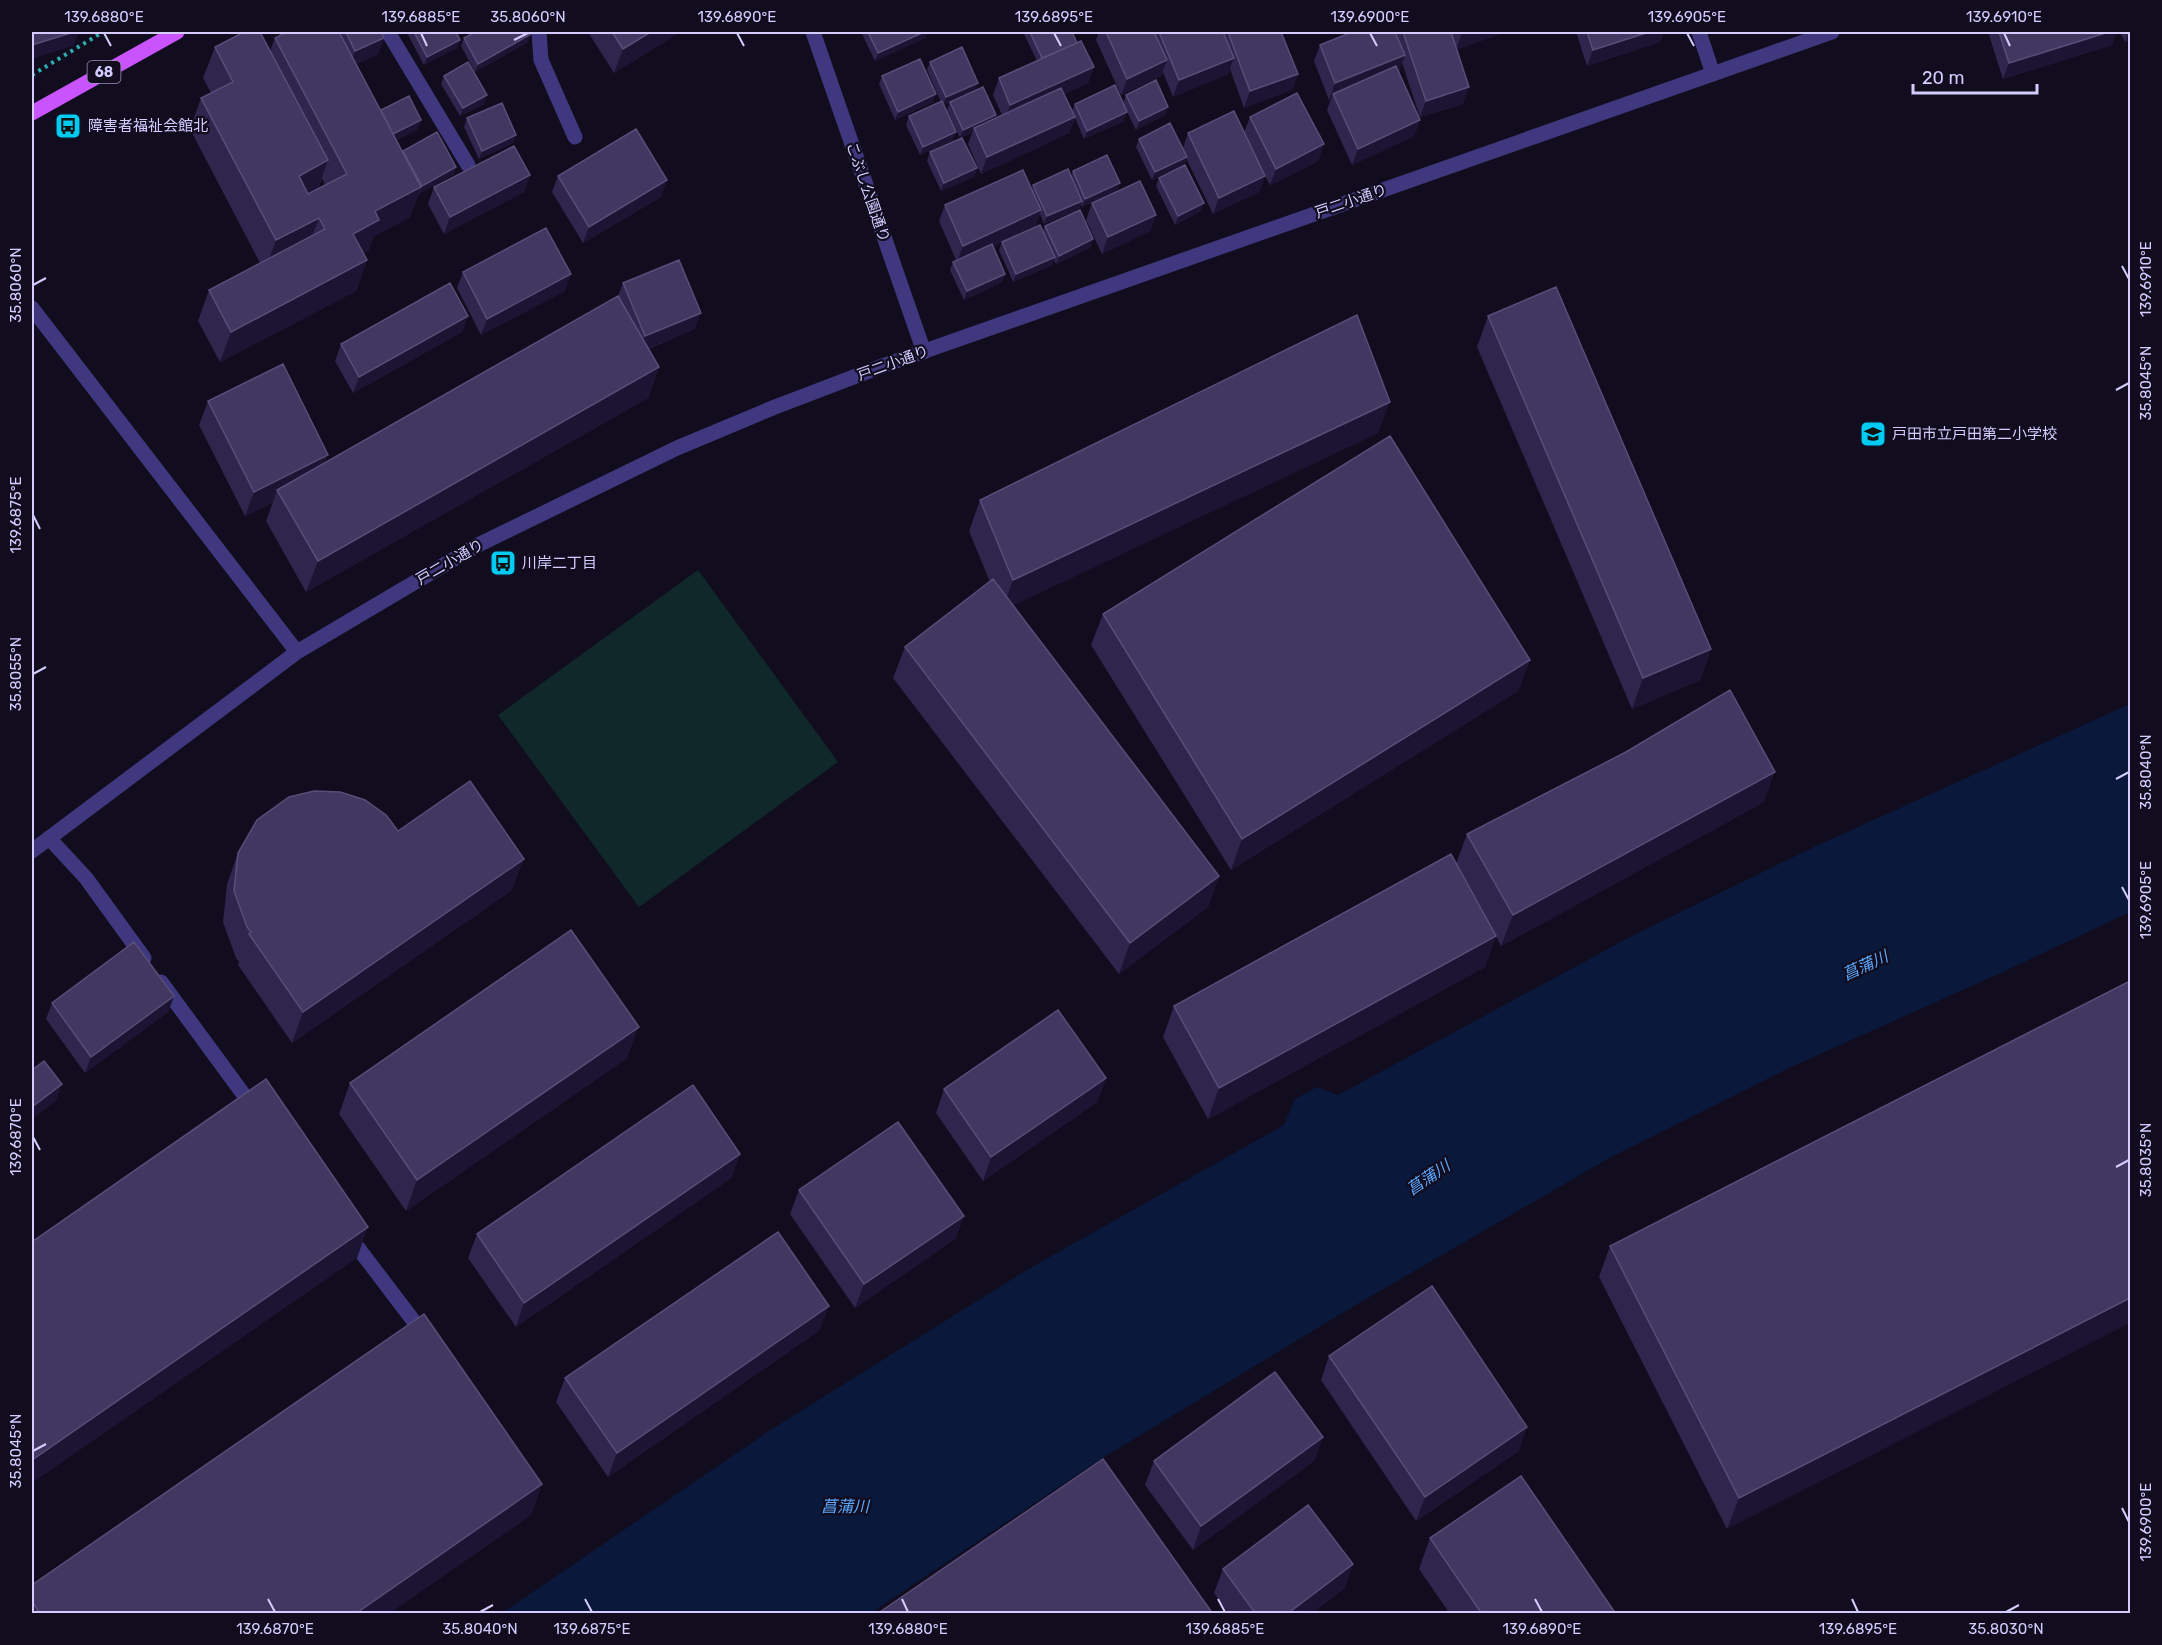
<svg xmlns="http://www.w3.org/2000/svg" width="2162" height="1645" font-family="Rubik,'Noto Sans JP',sans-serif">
  <rect width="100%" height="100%" fill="#110d1f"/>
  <!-- green -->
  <path fill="#102829" d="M698 570 838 762 639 907 498 715Z"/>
  <!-- water -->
  <path fill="#09183b" d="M2130 704V912L2003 972 1791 1067 1611 1157 1354 1306 1096 1462 871 1613H502L772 1429 1030 1268 1284 1125 1295 1099 1317 1087 1338 1095 1632 936 1816 846Z"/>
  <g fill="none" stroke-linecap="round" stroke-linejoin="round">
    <!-- path -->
    <path stroke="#2eaeaf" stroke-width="4" stroke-dasharray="3 4.5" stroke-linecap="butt" d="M32 75 103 32"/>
    <!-- service -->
    <path stroke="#3f387e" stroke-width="15" d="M388 32 468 165
      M539 32 541 60 575 137
      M49 838 86 878 144 958
      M161 982 255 1110
      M349 1236 425 1336"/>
    <!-- minor -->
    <path stroke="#3f387e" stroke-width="15" d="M1699 32 1713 74"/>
    <!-- tertiary -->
    <path stroke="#3f387e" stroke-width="15" d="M813 32 924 352
      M32 308 297 652
      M32 851 297 652 476 546 677 448 775 407 885 365 1832 32"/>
    <!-- primary -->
    <path stroke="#c953fd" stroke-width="15" d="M32 113 177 32"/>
  </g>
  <!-- wall -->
  <path fill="#2f254d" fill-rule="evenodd" d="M287 32H381L384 38 378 54 356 64 381 110 418 129 396 140 403 152 456 167 453 175 419 193 410 217 374 236 368 251 363 254 367 260 356 291 220 362 198 321 209 290 260 263 190 129 201 98 211 93 203 78 215 47 270 51 275 38ZM322 178 325 185 318 189Z
    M409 32H456L457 48 424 65 408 35Z
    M588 32H680L614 73Z
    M861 32H928L925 38 875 61Z
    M1023 32H1072L1077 43 1094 67 1088 83 1064 94 1072 111 1075 104 1123 103 1126 95 1168 107 1165 115 1136 130 1124 106V121L1084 139 1075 118 1069 133 981 174 968 144 972 133 960 138 947 110 950 102 944 105 956 132 953 140 920 155 906 125 909 116 941 102 927 70 930 62 975 91 996 115 995 118 1002 115 993 95 999 78 1037 61Z
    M1099 32H1223L1224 34 1225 32H1281L1298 74 1292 90 1244 108 1230 69 1228 74 1173 97 1163 72 1161 76 1121 95 1096 40Z
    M1352 32H1504L1503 33 1457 49 1463 104 1420 117 1402 63 1398 72 1420 120 1414 136 1352 165 1327 110 1331 99 1329 100 1314 61 1320 45Z
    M1576 32H1664L1660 42 1587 66Z
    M1990 32H2117L2112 45 2003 79 1989 35Z
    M2120 32H2130V40L2125 42Z
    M464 38 528 42 475 72 461 46Z
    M444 76 487 95 484 104 460 116 441 84Z
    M882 76 936 94 933 102 895 120 879 84Z
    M1250 117 1324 144 1318 161 1270 185 1265 176 1259 192 1213 214 1186 158 1184 165 1152 180 1136 147 1139 139 1183 148 1188 133 1244 132Z
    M467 118 516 135 513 143 479 159 464 127Z
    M930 152 977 168 974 177 941 191 927 161Z
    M1073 171 1120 183 1117 191 1082 207 1081 204 1079 209 1044 224 1040 214 1035 226 993 246 1005 274 1002 282 964 300 950 270 953 262 956 260 939 221 945 205 1032 190 1033 185 1071 176Z
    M530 175 524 192 444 234 428 204 434 187Z
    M558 176 661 197 583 243 552 192Z
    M1159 178 1201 211 1175 225 1156 186Z
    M1092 203 1156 215 1150 231 1102 254 1086 220Z
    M1045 226 1093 239 1090 248 1056 264 1054 260 1052 265 1013 282 999 250 1002 242 1043 231Z
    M463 272 565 291 481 335 457 288Z
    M623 283 695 329 648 349 659 367 648 398 306 592 266 521 273 502 245 516 199 425 208 401 325 463 618 296Z
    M468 316 462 332 353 393 335 361 341 344Z
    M1488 316 1711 649 1700 680 1632 709 1477 347Z
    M1378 433 1013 605 1219 876 1208 907 1119 974 893 678 905 647 990 582 969 531 980 500Z
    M1103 614 1530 660 1518 691 1231 870 1091 645Z
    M1764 802 1501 946 1496 936 1485 967 1208 1119 1163 1037 1174 1006 1456 864 1467 834Z
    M398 831 512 890 292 1043 238 965 239 962 236 958 223 922 227 884 238 853Z
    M2130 981 1727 1529 1599 1277 1610 1246Z
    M174 996 168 1012 85 1073 46 1019 52 1003Z
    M627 1058 406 1211 339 1114 350 1083Z
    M1106 1078 1097 1102 983 1181 936 1113 944 1089Z
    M740 1154 731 1178 516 1327 468 1258 477 1234Z
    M799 1190 964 1216 955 1239 855 1308 790 1214Z
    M820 1330 608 1477 556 1402 565 1378Z
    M1329 1356 1519 1451 1416 1521 1321 1380Z
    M1323 1437 1314 1461 1193 1550 1145 1485 1154 1461Z
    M542 1484 531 1515 388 1614H32V1585Z
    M1430 1538 1616 1614H1450L1419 1569Z
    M1223 1569 1345 1588 1311 1614H1229L1214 1593Z"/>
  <!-- shaded-wall -->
  <path fill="#1c1433" d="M74 32H79L73 46 32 59V45Z
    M651 32H680L614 73 623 49Z
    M924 32H928L925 38 875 61 878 53Z
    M1467 32H1504L1503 33 1456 50 1462 33Z
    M1649 32H1664L1660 42 1587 66 1593 50Z
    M2109 32H2117L2112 45 2003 79 2009 63Z
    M2129 32H2130V40L2125 42Z
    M531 34 528 42 475 72 478 64Z
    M384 38 378 54 349 67 355 51Z
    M460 40 457 48 424 65 427 57Z
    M1405 55 1399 72 1335 97 1333 94 1331 99 1329 100 1335 83Z
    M1234 58 1228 74 1173 97 1179 80Z
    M1167 60 1161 76 1121 95 1127 79Z
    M1094 67 1088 83 1004 121 1010 105Z
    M1298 74 1292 90 1244 108 1250 91Z
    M978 83 975 91 943 105 946 97Z
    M1469 87 1463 104 1420 117 1426 101Z
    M936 94 933 102 895 120 898 112Z
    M487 95 484 104 460 116 463 108Z
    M1168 107 1165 115 1136 130 1139 121Z
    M1127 112 1124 121 1084 139 1087 131Z
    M996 115 993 123 974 128 972 133 960 138 963 130Z
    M1075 117 1069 133 981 174 987 157Z
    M421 120 418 129 388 144 391 135Z
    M1420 120 1414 136 1352 165 1358 149Z
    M956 132 953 140 920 155 923 147Z
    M516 135 513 143 479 159 482 151Z
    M1324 144 1318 161 1270 185 1276 169Z
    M1187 157 1184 165 1152 180 1155 172Z
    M328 160 317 191 287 207 299 176Z
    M456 167 453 175 419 194 422 186Z
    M977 168 974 177 941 191 944 183Z
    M530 175 524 192 444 234 450 217Z
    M1265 176 1259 192 1213 214 1219 198Z
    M667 180 661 197 583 243 589 227Z
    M1120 183 1117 191 1082 207 1085 199Z
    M421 187 410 217 374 236 368 251 342 265 353 234 375 211Z
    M1082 201 1079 209 1044 224 1047 216Z
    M1204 203 1201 211 1175 225 1178 216Z
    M1041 210 1035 226 957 262 963 246Z
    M1156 215 1150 231 1102 254 1108 237Z
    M319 218 307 249 265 271 276 240Z
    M1093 239 1090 248 1056 264 1059 256Z
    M1055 257 1052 265 1013 282 1016 274Z
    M367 260 356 291 220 362 231 332Z
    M571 274 565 291 481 335 487 319Z
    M1005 274 1002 282 964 300 967 291Z
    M701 313 695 329 639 352 645 336Z
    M468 316 462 332 353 393 359 377Z
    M659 367 648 398 306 592 318 561Z
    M1390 402 1378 433 1002 611 1013 580Z
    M328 455 319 479 277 490 273 502 245 516 254 492Z
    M1711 649 1700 680 1632 709 1643 678Z
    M1530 660 1518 691 1231 870 1242 839Z
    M1775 772 1764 802 1501 946 1513 915Z
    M524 859 512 890 292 1043 303 1012Z
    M1219 876 1208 907 1119 974 1130 943Z
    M1496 936 1485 967 1208 1119 1219 1088Z
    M174 996 168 1012 85 1073 91 1057Z
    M639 1027 627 1058 406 1211 417 1180Z
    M1106 1078 1097 1102 983 1181 991 1157Z
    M62 1084 56 1101 32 1119V1107Z
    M740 1154 731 1178 516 1327 524 1303Z
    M964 1216 955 1239 855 1308 864 1284Z
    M368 1227 357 1258 32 1483V1460Z
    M2130 1298V1323L1727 1529 1739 1498Z
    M829 1306 820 1330 608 1477 617 1453Z
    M1527 1427 1519 1451 1416 1521 1425 1497Z
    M1323 1437 1314 1461 1193 1550 1201 1526Z
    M542 1484 531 1515 388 1614H355Z
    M1353 1564 1345 1588 1311 1614H1287Z"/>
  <!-- building -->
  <path fill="#413760" stroke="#584e79" stroke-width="1.5" d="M32 32H74L32 45Z
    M244 32H260L328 160 299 176 308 194 347 174 275 38 287 32H339L421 187 375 211 379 220 353 234 367 260 231 332 209 290 325 229 319 218 276 240 201 98 233 82 215 47Z
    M346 32H381L384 38 355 51Z
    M414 32H456L460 40 427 57Z
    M475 32H530L531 34 478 64 464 38Z
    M612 32H651L623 49Z
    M868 32H924L878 53Z
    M1030 32H1072L1077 43 1042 58Z
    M1106 32H1154L1167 60 1127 79Z
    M1159 32H1223L1234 58 1179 80Z
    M1228 32H1281L1298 74 1250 91Z
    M1352 32H1395L1405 55 1335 83 1320 45Z
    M1403 32H1451L1469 87 1426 101Z
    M1587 32H1649L1593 50Z
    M1999 32H2109L2009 63Z
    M1081 41 1094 67 1010 105 999 78Z
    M962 47 978 83 946 97 930 62Z
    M920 59 936 94 898 112 882 76Z
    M468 62 487 95 463 108 444 76Z
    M1396 66 1420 120 1358 149 1333 94Z
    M1156 80 1168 107 1139 121 1126 95Z
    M1115 85 1127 112 1087 131 1075 104Z
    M983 87 996 115 963 130 950 102Z
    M1061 88 1075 117 987 157 974 128Z
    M1297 93 1324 144 1276 169 1250 117Z
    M409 96 421 120 393 134 381 110Z
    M942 101 956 132 923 147 909 116Z
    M502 103 516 135 482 151 467 118Z
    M1234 111 1265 176 1219 198 1188 133Z
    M1170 123 1187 157 1155 172 1139 139Z
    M636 129 667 180 589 227 558 176Z
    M437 132 456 167 422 186 403 151Z
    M962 138 977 168 944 183 930 152Z
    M514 146 530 175 450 217 434 187Z
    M1107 155 1120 183 1085 199 1073 171Z
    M1185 165 1204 203 1178 216 1159 178Z
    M1068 169 1082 201 1047 216 1033 185Z
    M1023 170 1041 210 963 246 945 205Z
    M1140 181 1156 215 1108 237 1092 203Z
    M1080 210 1093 239 1059 256 1045 226Z
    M1040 225 1055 257 1016 274 1002 242Z
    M546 228 571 274 487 319 463 272Z
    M992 244 1005 274 967 291 953 262Z
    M679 260 701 313 645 336 623 283Z
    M450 283 468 316 359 377 341 344Z
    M1556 287 1711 649 1643 678 1488 316Z
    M618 296 659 367 318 561 277 490Z
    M1357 315 1390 402 1013 580 980 500Z
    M283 364 328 455 254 492 208 401Z
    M1390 436 1530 660 1242 839 1103 614Z
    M993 579 1219 876 1130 943 905 647Z
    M1730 690 1775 772 1513 915 1467 834 1626 752Z
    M470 781 524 859 303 1012 249 934 251 932 247 927 234 891 238 853 257 820 289 797 314 791 340 792 365 800 386 815 398 831Z
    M1451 854 1496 936 1219 1088 1174 1006Z
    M571 930 639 1027 417 1180 350 1083Z
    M134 942 174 996 91 1057 52 1003Z
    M2130 981V1298L1739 1498 1610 1246Z
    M1058 1010 1106 1078 991 1157 944 1089Z
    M44 1061 62 1084 32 1107V1070Z
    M266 1079 368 1227 32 1460V1242Z
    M693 1085 740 1154 524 1303 477 1234Z
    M898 1122 964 1216 864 1284 799 1190Z
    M778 1232 829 1306 617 1453 565 1378Z
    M1432 1286 1527 1427 1425 1497 1329 1356Z
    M424 1314 542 1484 355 1614H40L32 1601V1585Z
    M1275 1372 1323 1437 1201 1526 1154 1461Z
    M1103 1459 1213 1614H877Z
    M1521 1476 1616 1614H1482L1430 1538Z
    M1308 1505 1353 1564 1287 1614H1256L1223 1569Z"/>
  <!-- ticks -->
  <path fill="none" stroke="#d4cbff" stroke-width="2" d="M104 33 111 46M421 33 427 46M737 33 744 46M1054 33 1061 46M1370 33 1377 46M1687 33 1694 46M2004 33 2010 46M514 40 528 33M2122 266 2129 279M33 285 46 278M2116 390 2129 383M33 515 40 529M33 674 46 667M2116 779 2129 772M2122 887 2129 900M33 1137 40 1150M2116 1167 2129 1160M33 1451 46 1444M2122 1508 2129 1522M268 1599 275 1612M585 1599 592 1612M902 1599 908 1612M1218 1599 1225 1612M1535 1599 1542 1612M1852 1599 1858 1612M480 1612 493 1605M2006 1612 2019 1605"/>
  <!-- icons -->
  <defs>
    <g id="bus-square" transform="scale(1.35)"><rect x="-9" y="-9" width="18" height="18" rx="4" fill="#02cbf3" stroke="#110d1f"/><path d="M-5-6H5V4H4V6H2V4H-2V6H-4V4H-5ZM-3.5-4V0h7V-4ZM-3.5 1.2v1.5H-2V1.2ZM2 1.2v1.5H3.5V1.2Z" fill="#111"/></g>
    <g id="school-square" transform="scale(1.35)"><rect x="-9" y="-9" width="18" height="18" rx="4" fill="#02cbf3" stroke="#110d1f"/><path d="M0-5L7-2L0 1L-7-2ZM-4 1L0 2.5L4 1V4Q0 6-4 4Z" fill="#111"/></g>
  </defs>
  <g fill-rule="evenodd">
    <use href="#bus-square" x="68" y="126"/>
    <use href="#school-square" x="1873" y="434"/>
    <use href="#bus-square" x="503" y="563"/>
  </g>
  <g text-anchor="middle" stroke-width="4.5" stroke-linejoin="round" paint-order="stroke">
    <!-- shield labels -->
    <rect fill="#110d1f" stroke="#9a92bc" stroke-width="1.5" x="87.5" y="61" width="33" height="22" rx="4.5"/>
    <g font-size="14" font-weight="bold" fill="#d4cbff">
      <text x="104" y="77">68</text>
    </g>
    <!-- poi labels -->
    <g font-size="15" fill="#d4cbff" stroke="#110d1f" text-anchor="start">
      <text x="88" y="131">障害者福祉会館北</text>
      <text x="1892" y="439">戸田市立戸田第二小学校</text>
      <text x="522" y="568">川岸二丁目</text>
    </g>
    <!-- street labels -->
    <g font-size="15" fill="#d4cbff" stroke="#110d1f">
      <text transform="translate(868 192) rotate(71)" y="5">こぶし公園通り</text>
      <text transform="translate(1351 201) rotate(-19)" y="5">戸二小通り</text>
      <text transform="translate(893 363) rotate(-20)" y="5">戸二小通り</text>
      <text transform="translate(450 562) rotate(-30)" y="5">戸二小通り</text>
    </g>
    <!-- water labels -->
    <g font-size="16" font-style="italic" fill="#5aa7fd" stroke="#110d1f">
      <text transform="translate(1865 965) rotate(-25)" y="6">菖蒲川</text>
      <text transform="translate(1428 1177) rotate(-34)" y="6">菖蒲川</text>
      <text x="845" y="1512">菖蒲川</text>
    </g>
  </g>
  <!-- border -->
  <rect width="2162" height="1645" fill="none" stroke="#110d1f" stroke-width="66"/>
  <!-- scale -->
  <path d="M1913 84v9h124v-9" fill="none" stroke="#d4cbff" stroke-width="3"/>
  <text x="1922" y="84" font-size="18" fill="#d4cbff" stroke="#110d1f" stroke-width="4.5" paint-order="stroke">20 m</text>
  <rect x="33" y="33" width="2096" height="1579" fill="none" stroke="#d4cbff" stroke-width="2"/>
  <g font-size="15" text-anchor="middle" fill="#d4cbff">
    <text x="104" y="22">139.6880°E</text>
    <text x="421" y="22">139.6885°E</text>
    <text x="528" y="22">35.8060°N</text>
    <text x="737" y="22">139.6890°E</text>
    <text x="1054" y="22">139.6895°E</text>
    <text x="1370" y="22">139.6900°E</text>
    <text x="1687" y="22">139.6905°E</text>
    <text x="2004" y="22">139.6910°E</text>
    <text transform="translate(2146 279) rotate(-90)" y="5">139.6910°E</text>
    <text transform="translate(16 285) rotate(-90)" y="5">35.8060°N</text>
    <text transform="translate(2146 383) rotate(-90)" y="5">35.8045°N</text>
    <text transform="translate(16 515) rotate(-90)" y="5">139.6875°E</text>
    <text transform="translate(16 674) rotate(-90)" y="5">35.8055°N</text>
    <text transform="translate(2146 772) rotate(-90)" y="5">35.8040°N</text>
    <text transform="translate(2146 900) rotate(-90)" y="5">139.6905°E</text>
    <text transform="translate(16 1137) rotate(-90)" y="5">139.6870°E</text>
    <text transform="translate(2146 1160) rotate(-90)" y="5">35.8035°N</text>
    <text transform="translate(16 1451) rotate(-90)" y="5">35.8045°N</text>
    <text transform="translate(2146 1522) rotate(-90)" y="5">139.6900°E</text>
    <text x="275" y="1634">139.6870°E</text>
    <text x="480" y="1634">35.8040°N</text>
    <text x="592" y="1634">139.6875°E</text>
    <text x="908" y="1634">139.6880°E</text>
    <text x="1225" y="1634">139.6885°E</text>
    <text x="1542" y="1634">139.6890°E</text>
    <text x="1858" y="1634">139.6895°E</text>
    <text x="2006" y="1634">35.8030°N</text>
  </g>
</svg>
